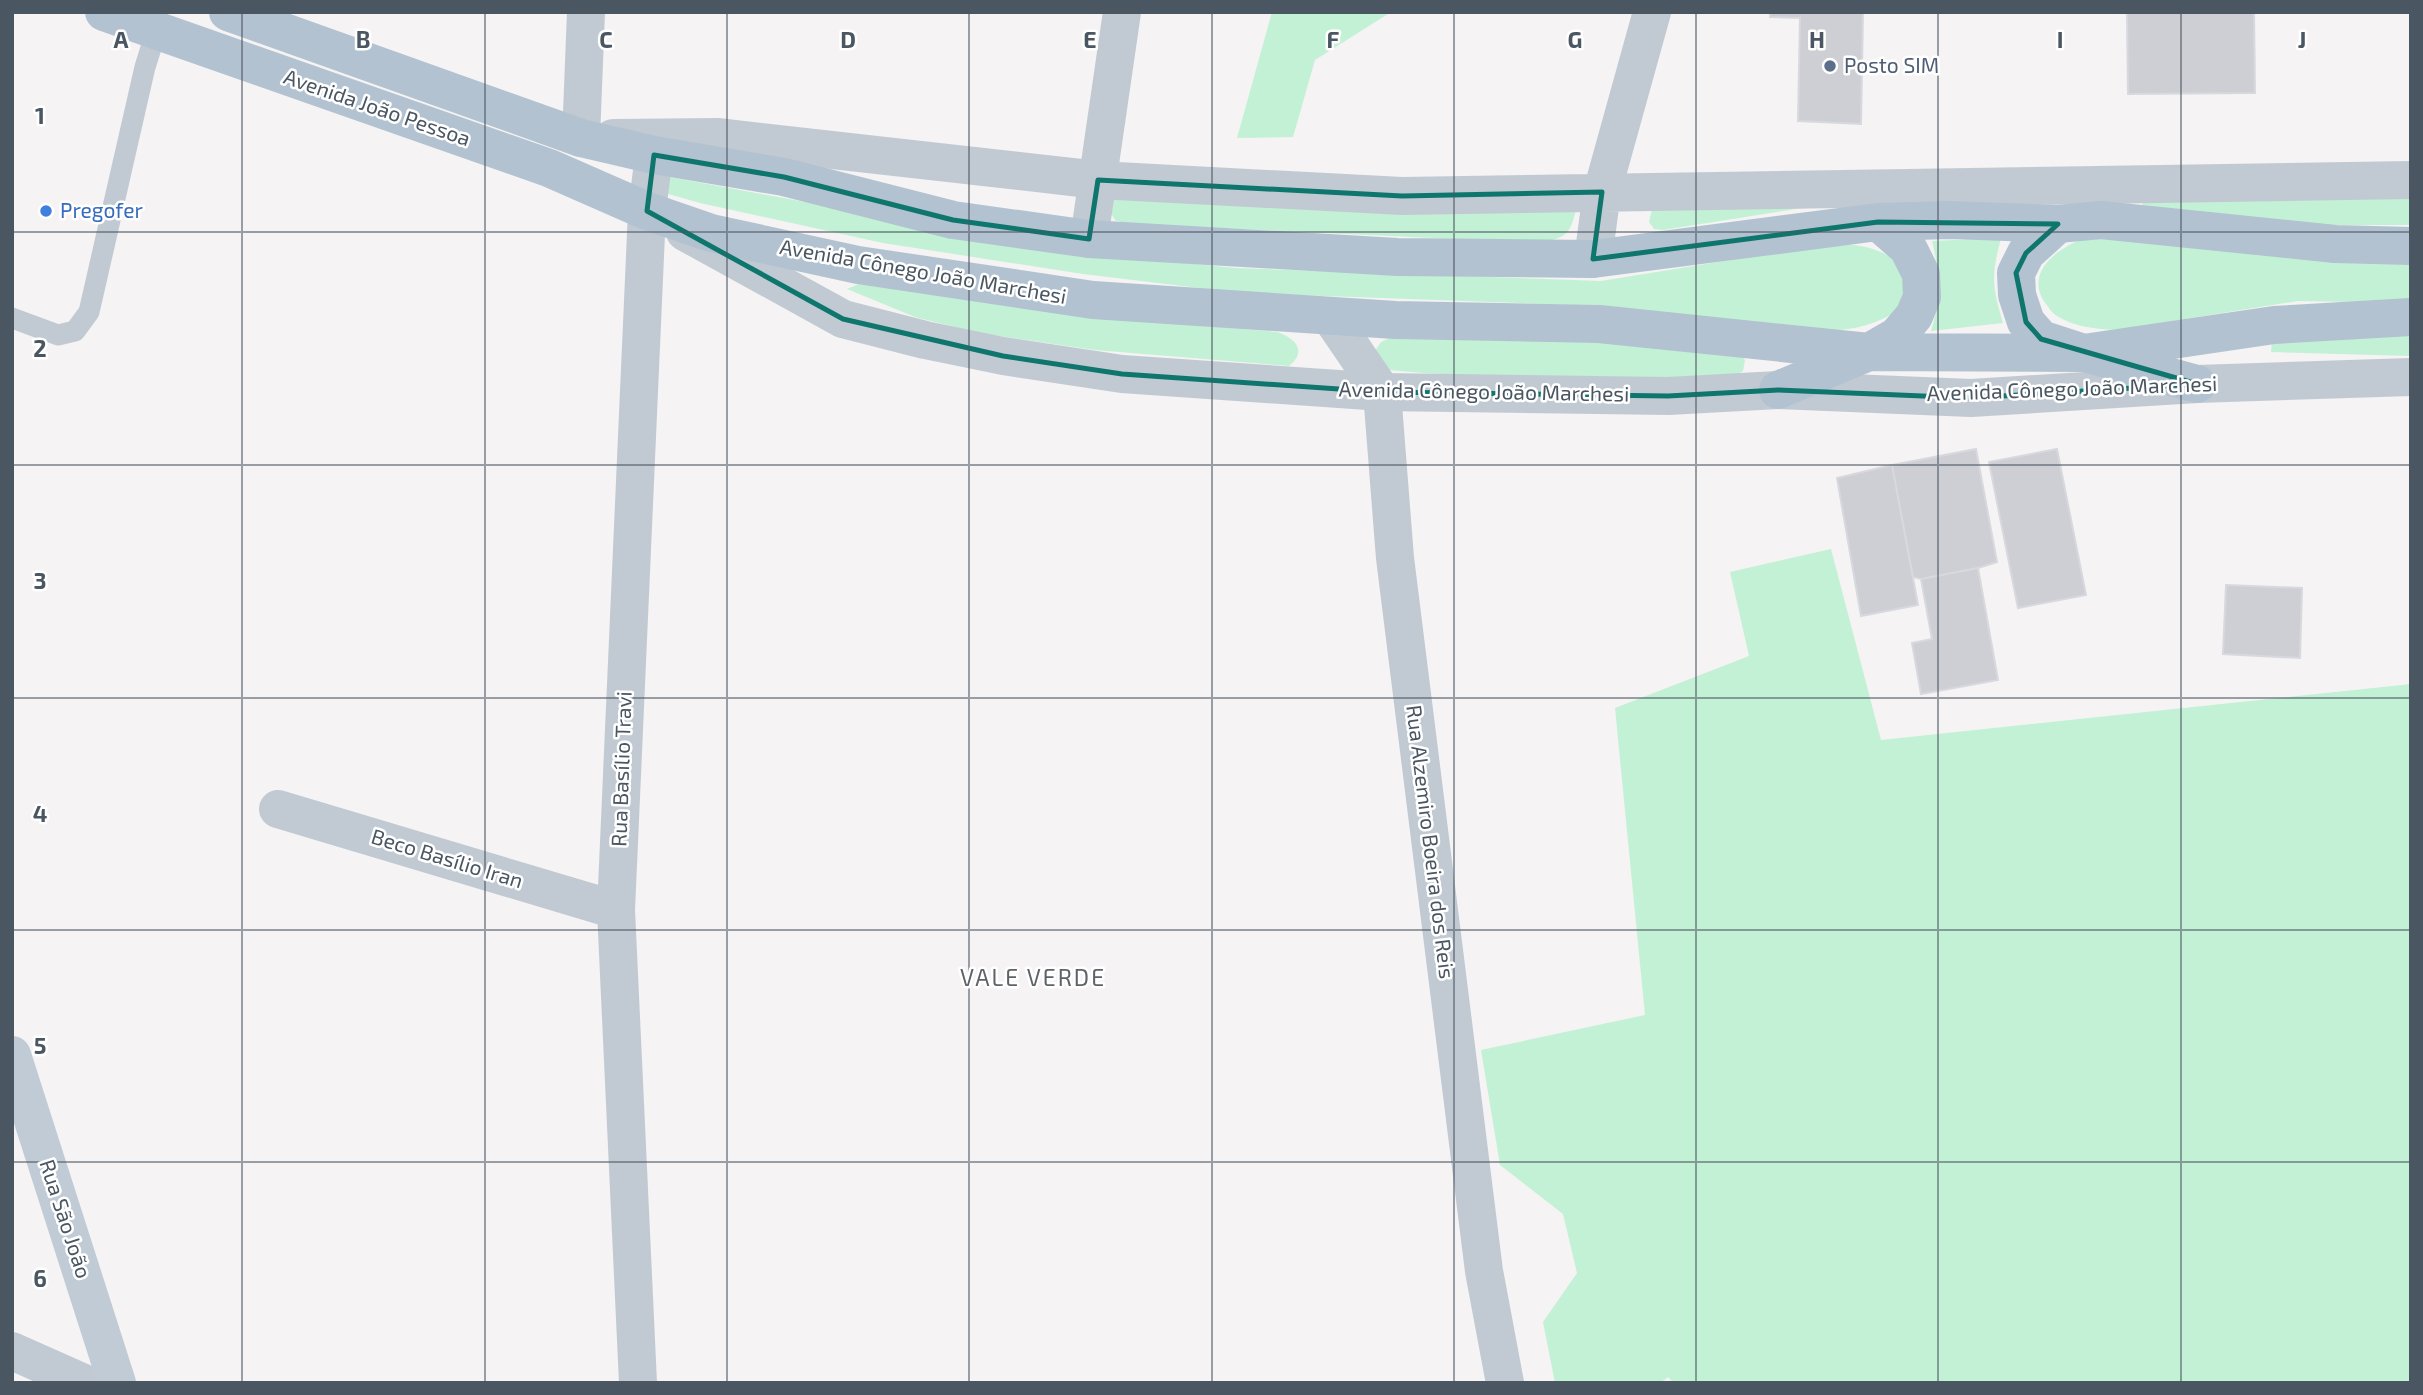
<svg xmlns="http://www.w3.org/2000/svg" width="2423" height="1395" font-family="'Exo 2',sans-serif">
  <rect width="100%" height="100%" fill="#f5f3f3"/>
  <!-- green -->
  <path fill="#c3f1d5" d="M1272 12H1391L1315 60 1293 137 1237 138Z
    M659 175 1081 253 1236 268 1601 281 1829 244C1857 243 1903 248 1905 284 1905 292 1900 303 1898 311 1877 323 1857 330 1832 330L1601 306 1241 293 1083 274 883 243 700 203 658 191Z
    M2145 196H2411V225H2328L2142 206Z
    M1113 198 1577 204C1571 232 1570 237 1540 243L1131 224 1116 221 1109 211Z
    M1834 203 1663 230 1654 229 1649 222 1653 205Z
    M2088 237 2411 261V303L2298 301 2116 330C2095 329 2075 327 2057 316 2052 313 2050 309 2046 304 2022 272 2060 246 2088 237Z
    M2001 238C1991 277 1992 285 2003 323L1931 331C1942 293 1941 280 1932 241Z
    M859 284 1102 317 1277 332C1295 338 1308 351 1289 366L1095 350 978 333 915 317 847 289Z
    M2411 329V356L2271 352 2272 341Z
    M1390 338H1595L1740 354 1745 360 1743 371 1734 377C1619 379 1504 381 1389 370L1375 351 1381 342Z
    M1831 549 1881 740 2411 684V1383H1674L1668 1377 1660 1383H1555L1543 1322 1577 1273 1563 1214 1500 1165 1481 1050 1645 1015 1615 708 1749 656 1730 572Z"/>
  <!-- building -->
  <path fill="#cdcfd5" stroke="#d7d9de" stroke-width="2" d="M1770 12H1863L1861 124 1798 121 1800 18 1770 17Z
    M2127 12H2254L2255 93 2128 94Z
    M1976 449 1997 562 1978 568 1921 579 1913 577 1892 465Z
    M2057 449 2086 595 2018 608 1989 462Z
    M1892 465 1918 605 1861 616 1837 478Z
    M1978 568 1998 680 1921 694 1912 643 1932 639 1921 579Z
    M2226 585 2302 588 2300 658 2223 654Z"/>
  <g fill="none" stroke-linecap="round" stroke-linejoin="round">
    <!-- service -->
    <path stroke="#c1cad2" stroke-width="21" d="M12 318 58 335 75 331 89 312 145 67 156 32"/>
    <!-- minor -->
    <path stroke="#c1cad2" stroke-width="38" d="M581 138 586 12
      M1330 316 1382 392 1395 558 1484 1271 1505 1383
      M278 809 616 910
      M12 1351 84 1383
      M638 1383 616 910 647 211 654 155"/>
    <!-- tertiary -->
    <path stroke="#c1cad2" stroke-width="38" d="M613 138 717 137 1098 180 1402 196 2411 180
      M685 232 843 319 925 340 1003 356 1122 374 1382 392 1668 396 1778 390 1971 398 2197 384 2411 377
      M1089 239 1122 12
      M1593 259 1602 192 1652 12"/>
    <!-- secondary -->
    <path stroke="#c1cbd6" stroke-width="38" d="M12 1055 117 1383"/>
    <!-- primary -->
    <path stroke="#b3c2d1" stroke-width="38" d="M104 12 549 168 647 211 711 233 858 265 1093 300 1395 320 1599 324 1869 352 2084 353 2274 325 2411 317
      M228 12 581 138 654 155 784 177 953 220 1089 239 1397 257 1593 259 1878 222 1950 220 2058 224 2101 220 2335 244 2411 246
      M2058 224 2026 253 2016 273 2017 295 2026 322 2041 339 2084 353 2197 384
      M1778 390 1869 352 1897 336 1914 316 1922 297 1921 274 1908 248 1878 222"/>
  </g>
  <!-- marked area -->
  <path fill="none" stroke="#0f766e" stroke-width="5" stroke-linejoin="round" d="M654 155 784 177 953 220 1089 239 1098 180 1402 196 1602 192 1593 259 1878 222 2058 224 2026 253 2016 273 2026 322 2041 339 2197 384 1971 398 1778 390 1668 396 1382 392 1122 374 1003 356 843 319 647 211Z"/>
  <!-- grid -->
  <path fill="none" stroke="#4a5661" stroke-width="2" stroke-opacity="0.55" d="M242 12V1383M485 12V1383M727 12V1383M969 12V1383M1212 12V1383M1454 12V1383M1696 12V1383M1938 12V1383M2181 12V1383M12 232H2411M12 465H2411M12 698H2411M12 930H2411M12 1162H2411"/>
  <!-- markers -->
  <circle fill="#5c6f8a" stroke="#fff" stroke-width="2.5" cx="1830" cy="66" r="7"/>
  <circle fill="#3f7fe0" stroke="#fff" stroke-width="2.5" cx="46" cy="211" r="7"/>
  <g text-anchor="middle" stroke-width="5" stroke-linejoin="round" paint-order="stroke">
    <!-- service labels -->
    <g font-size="21" fill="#4e5e75" stroke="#fff" text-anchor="start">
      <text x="1844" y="73">Posto SIM</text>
    </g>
    <!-- street labels -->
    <g font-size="21" fill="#4a5661" stroke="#fff">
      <text transform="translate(377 108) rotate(19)" y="7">Avenida João Pessoa</text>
      <text transform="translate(923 272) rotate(10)" y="7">Avenida Cônego João Marchesi</text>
      <text transform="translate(2072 389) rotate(-2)" y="7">Avenida Cônego João Marchesi</text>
      <text transform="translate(1484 392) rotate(1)" y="7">Avenida Cônego João Marchesi</text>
      <text transform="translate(622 769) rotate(-88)" y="7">Rua Basílio Travi</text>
      <text transform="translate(1430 842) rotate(83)" y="7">Rua Alzemiro Boeira dos Reis</text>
      <text transform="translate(447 859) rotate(17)" y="7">Beco Basílio Iran</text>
      <text transform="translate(65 1219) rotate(72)" y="7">Rua São João</text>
    </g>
    <!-- shop labels -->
    <g font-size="21" fill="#366cbe" stroke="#fff" text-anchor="start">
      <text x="60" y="218">Pregofer</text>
    </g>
    <!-- neighbourhood labels -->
    <g font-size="23" letter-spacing="2" fill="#5f6368" stroke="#fff">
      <text x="1033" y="986">VALE VERDE</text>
    </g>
  </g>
  <g font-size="23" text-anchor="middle" font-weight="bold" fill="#4a5661" stroke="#fff" stroke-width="5" stroke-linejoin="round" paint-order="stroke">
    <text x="121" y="48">A</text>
    <text x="363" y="48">B</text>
    <text x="606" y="48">C</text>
    <text x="848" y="48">D</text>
    <text x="1090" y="48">E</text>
    <text x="1333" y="48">F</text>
    <text x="1575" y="48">G</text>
    <text x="1817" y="48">H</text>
    <text x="2060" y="48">I</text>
    <text x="2302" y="48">J</text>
    <text x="40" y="124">1</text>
    <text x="40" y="357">2</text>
    <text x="40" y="589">3</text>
    <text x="40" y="822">4</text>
    <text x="40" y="1054">5</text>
    <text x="40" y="1287">6</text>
  </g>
  <!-- border -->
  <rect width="2423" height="1395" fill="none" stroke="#4a5661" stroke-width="28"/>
</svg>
